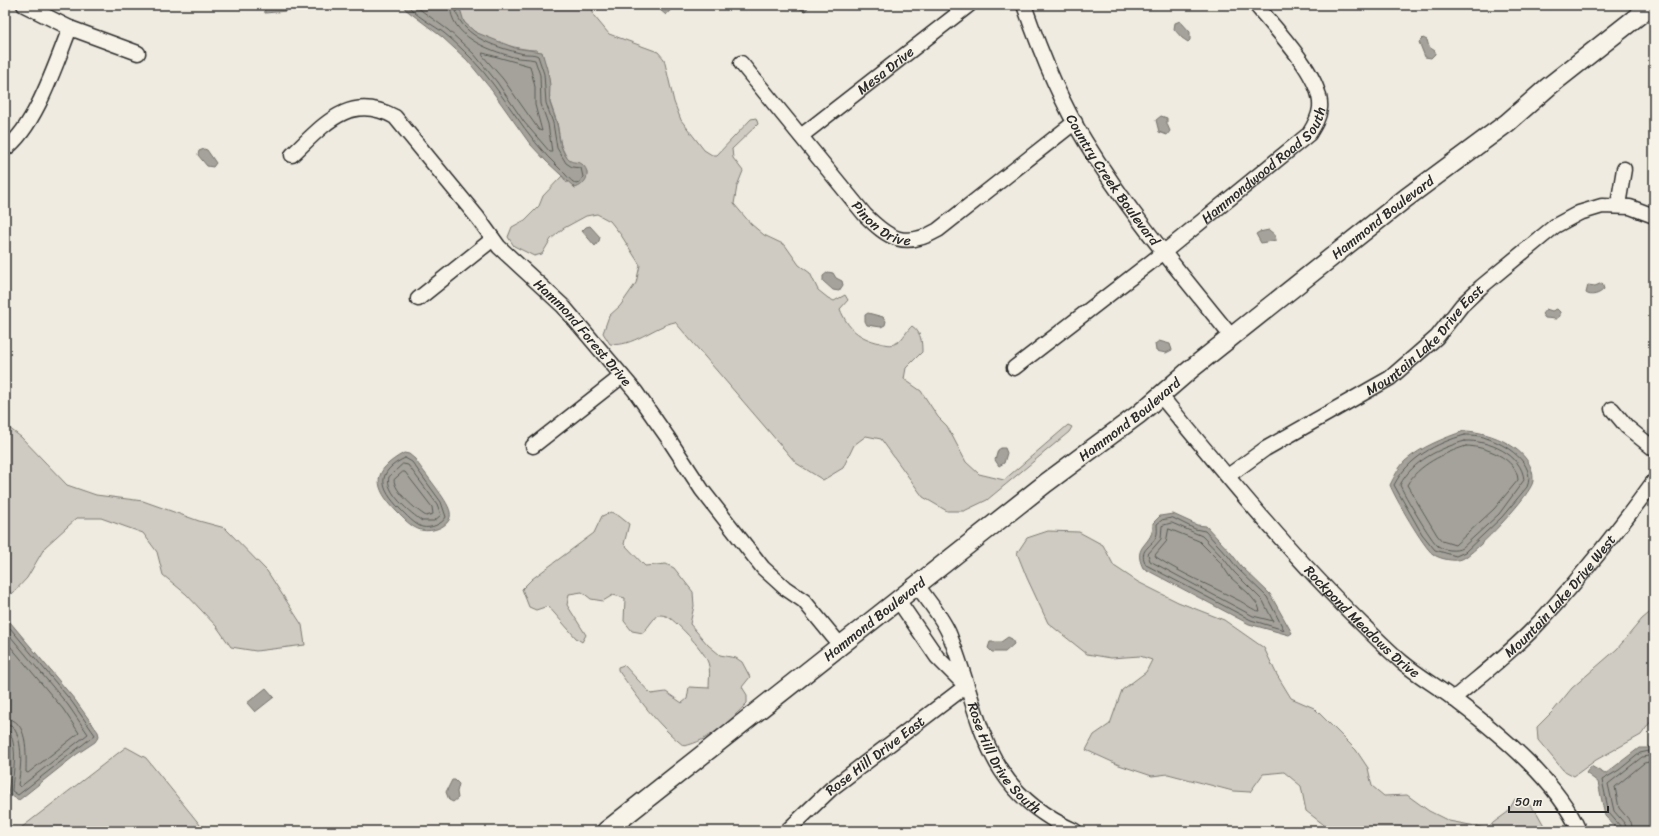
<svg xmlns="http://www.w3.org/2000/svg" width="1659" height="836" font-family="Sriracha,sans-serif">
  <rect width="100%" height="100%" fill="#efebe0"/>
  <filter id="ink" filterUnits="userSpaceOnUse"><feTurbulence type="fractalNoise" baseFrequency=".025" numOctaves="2"/><feDisplacementMap in="SourceGraphic" scale="8" xChannelSelector="R" yChannelSelector="G"/><feConvolveMatrix kernelMatrix="1 2 1 2 8 2 1 2 1" color-interpolation-filters="sRGB"/></filter>
  <g filter="url(#ink)">
    <!-- green -->
    <path fill="#cfcbc2" stroke="#7d7b76" d="M459 5H591L594 16 609 34 658 52 664 59 674 102 681 120 704 150 712 155H717L751 119 756 118 758 124 732 149 733 158 743 171 737 186 734 204 751 224 764 235 785 245 799 265 810 273 818 290 828 298 834 301 845 295 848 300 840 309C848 329 859 338 880 343 887 345 892 346 898 342 903 339 907 330 912 326 921 332 922 341 922 352L906 368 904 379 921 391 938 417 947 426 966 462 979 474 1004 480 1068 425 1072 427 1069 432 987 500 964 511H947L923 497 881 439 866 436 854 445 843 468 823 480 796 463 675 322C654 326 632 348 610 344L603 333 609 316 620 306 636 283 640 265 621 235 610 221 597 214 586 216 564 228 551 239 542 254 534 256 514 246 508 237 512 227 525 220 539 206 543 196 562 176 567 183 573 163 568 160 561 146 557 122 550 102 548 73 537 50C517 50 478 39 465 23 461 18 459 11 459 5Z
      M5 425 21 437 67 485 96 495 143 501 199 521 225 528 267 571 302 625 305 645 256 651 231 647 217 627 186 594 163 575 157 552 143 533 101 518H77L45 547 27 578 12 594 5 585Z
      M611 512 619 516 629 524 624 544 645 566 666 564 674 568 693 592 694 606 690 624 708 645 720 655 736 658 742 662 750 677 742 687 747 695V703C730 721 709 741 684 746 657 725 638 698 618 670V667L624 665 651 694 666 692 682 703 687 699 689 687 709 688C709 679 711 668 707 660 703 650 675 619 666 616 663 615 660 615 657 615L643 633 632 631 624 621 625 598 613 595 603 601 591 599 582 592 569 594 567 605 586 635 582 642 576 638 548 606 536 610 529 607 522 589 532 579 594 533 602 516Z
      M1048 531 1079 532 1103 545 1114 566 1138 582 1178 602 1224 620 1264 648 1277 675 1291 698 1314 708 1356 750 1368 768 1372 786 1384 796 1407 795 1429 811 1449 821 1486 828 1508 812 1515 799 1525 800 1537 813 1547 831H1332L1306 811 1301 786 1284 772 1263 774 1250 792 1233 791 1168 774 1152 776 1119 765 1086 750 1094 735 1110 724 1122 690 1146 672 1152 660 1140 656 1111 658 1087 654 1048 623 1027 578 1017 553 1027 538Z
      M1654 609V717L1641 735 1596 760 1574 776 1563 770 1538 740 1537 727 1554 710 1572 688 1617 649 1642 619Z
      M126 747 146 758 205 831H17Z"/>
    <!-- water -->
    <path fill="#a4a29a" stroke="#74726e" d="M264 5H288L289 8 286 9 287 11 265 13Z
      M404 5H459L464 22 475 32 515 48 542 52C545 63 549 73 550 85 550 91 549 97 550 103 552 110 555 117 557 124 559 133 559 144 564 153 571 167 577 159 583 165 592 174 585 185 575 188L546 161 530 144 490 88 467 60 442 37 405 9Z
      M660 5H675L666 15 659 9Z
      M791 5H810L805 11Z
      M1180 21 1190 32V40L1188 42 1182 38 1174 29 1175 23Z
      M1423 38 1427 40 1429 47 1435 51V54L1431 58 1425 57 1419 42Z
      M1161 116 1167 118V124L1170 131 1167 135 1159 132 1156 120Z
      M204 149 207 150 216 163 213 167 207 166 198 155 199 151Z
      M590 226 600 237 599 241 595 246 582 231 586 227Z
      M1269 230 1275 235 1276 240 1261 243 1256 234 1259 232Z
      M828 272 833 273 836 278 842 281 843 285 839 291 833 290 823 281V276Z
      M1602 283 1604 289C1600 294 1591 297 1586 293L1588 285 1595 286Z
      M1546 309 1552 311 1557 309 1560 312V316L1556 319 1545 318 1542 314Z
      M868 313 883 317 886 321 885 325 881 327 867 325 865 321V315Z
      M1159 341 1170 344 1172 350 1166 353 1156 351 1155 344Z
      M1464 431C1489 431 1535 449 1533 481 1532 494 1475 554 1462 559 1455 562 1439 559 1433 554 1424 548 1394 496 1390 485 1394 477 1399 467 1405 461 1421 447 1444 438 1464 431Z
      M1001 448H1005L1007 453 1004 463 999 466 995 460 998 450Z
      M404 453 409 454 415 459C423 472 448 500 450 512 453 526 432 533 421 530 412 528 403 518 397 512 373 487 371 471 404 453Z
      M1173 514 1197 525 1206 526 1231 553 1241 566 1270 594 1292 633 1289 635 1249 624 1143 568C1131 544 1154 546 1153 523L1160 516Z
      M5 616 75 700 98 732 99 736 95 742 77 754 19 800 8 794 11 770V749L5 728Z
      M1008 637 1012 639 1014 644 1005 652H992L988 648 990 642H1001Z
      M266 688 274 697 255 712 247 703Z
      M1654 745V831H1619L1605 816 1598 782 1586 773 1591 766 1605 774 1639 748H1647Z
      M452 780H455L459 784 457 792 458 798 453 802 449 800 446 792Z"/>
    <g fill="none" stroke-linecap="round" stroke-linejoin="round">
      <!-- shore -->
      <path stroke="#5b5b57" stroke-width="1" d="M408 5C412 14 435 26 444 33 453 40 462 49 471 58 504 92 524 136 560 169 566 174 569 180 576 184L579 183 583 177 581 168 572 167 566 163 557 148 553 123 546 103 544 74 538 56C533 53 526 55 520 53 495 47 457 35 455 5
        M414 5 448 30 474 54 497 82 524 122 550 152H552L548 124 541 104 540 75 535 60C528 58 520 59 513 57 487 49 451 37 450 5
        M483 53 530 66 535 87V105L542 131 539 130 503 79 483 56Z
        M1465 435C1472 435 1479 435 1486 438 1505 444 1537 463 1527 487L1502 517 1465 552 1456 556 1435 550 1422 534 1394 485C1408 458 1436 443 1465 435Z
        M1465 441C1488 440 1522 454 1524 480L1499 514 1462 548C1456 552 1444 550 1438 546 1432 542 1403 493 1400 485 1412 461 1440 448 1465 441Z
        M1466 446C1484 446 1517 458 1518 480L1494 509 1455 545 1442 541 1437 535 1407 485C1418 465 1444 453 1466 446Z
        M405 458 412 462 441 502 446 517C442 524 431 529 422 527 414 524 406 515 400 509 380 489 375 472 405 458Z
        M403 464 408 465 437 504 441 515 434 521H422C411 513 384 492 389 477Z
        M403 472H405L432 507 433 514 426 516C416 510 394 491 394 480Z
        M1173 518 1195 529 1205 531 1228 556 1238 569 1267 597 1284 630 1251 620 1146 565C1138 549 1150 549 1156 537 1158 533 1157 528 1157 524L1162 520Z
        M1172 523 1202 536 1224 559 1234 572 1263 601 1273 621 1253 616 1150 561 1148 554 1161 539 1162 526Z
        M1169 529 1199 541 1220 562 1230 577 1248 593 1258 605 1260 611C1253 611 1245 603 1238 600 1211 586 1182 574 1156 557L1155 555 1166 542Z
        M5 622 72 702 95 735 18 795 12 791C13 770 18 752 10 732L5 729
        M5 630 68 705 88 734 20 787 18 785C21 768 24 742 13 727L5 724
        M5 640 63 709 79 733 28 773 26 772C26 755 29 719 5 718
        M1622 831 1621 827 1609 813 1602 780 1619 770 1640 753 1654 750
        M1627 831 1625 824 1614 811 1608 784 1642 757 1654 755
        M1633 831 1631 822 1619 808 1615 787 1644 763 1654 761"/>
      <!-- minor casing -->
      <g stroke="#2b2b2b" stroke-width="17">
        <g id="minor">
          <path d="M24 5 70 28 138 53"/>
          <path id="s1" d="M1024 5C1040 51 1059 99 1085 141 1127 210 1181 274 1232 337"/>
          <path id="s2" d="M741 63 865 215C889 239 905 249 938 230L1075 122"/>
          <path id="s3" d="M801 136 969 5"/>
          <path d="M5 149C35 128 56 63 70 28"/>
          <path id="s4" d="M292 155C324 125 349 92 395 117L478 218 499 247 563 306 635 391 668 438 702 490 763 568 785 588 804 601 840 645"/>
          <path d="M1618 205 1624 169"/>
          <path d="M418 299 493 239"/>
          <path id="s5" d="M1014 368 1164 252 1309 134C1314 126 1319 118 1320 108 1323 77 1275 29 1256 5"/>
          <path id="s6" d="M1160 395C1225 474 1289 553 1362 624 1375 637 1388 650 1402 662 1420 677 1440 688 1459 703 1501 735 1558 782 1579 831"/>
          <path d="M1612 409 1627 427 1654 449"/>
          <path d="M533 446 622 376"/>
          <path id="s7" d="M1228 476 1265 449 1390 378 1437 337 1462 305 1481 287 1555 226 1579 213 1602 206 1630 207 1654 216"/>
          <path id="s8" d="M917 585C927 600 944 619 950 636 983 720 981 789 1075 831"/>
          <path d="M898 600 937 657 965 685"/>
          <path id="s9" d="M1453 699C1480 676 1509 654 1533 629 1577 583 1616 533 1654 481"/>
          <path id="s10" d="M787 831 831 789 966 686"/>
        </g>
      </g>
      <!-- tertiary casing -->
      <g stroke="#2b2b2b" stroke-width="21">
        <g id="tertiary">
          <path id="s11" d="M606 831 1046 483 1139 414 1191 369 1406 198 1507 123 1548 87 1652 5"/>
        </g>
      </g>
      <!-- minor -->
      <use href="#minor" stroke="#f7f3e8" stroke-width="14"/>
      <!-- tertiary -->
      <use href="#tertiary" stroke="#f7f3e8" stroke-width="18"/>
    </g>
  </g>
  <g text-anchor="middle" stroke-width="4" stroke-linejoin="round" paint-order="stroke">
    <!-- street labels -->
    <g font-size="14" fill="#2b2b2b" stroke="#f7f3e8">
      <text dy="5" stroke="none"><textPath href="#s3" startOffset="107">Mesa Drive</textPath></text>
      <text dy="5" stroke="none"><textPath href="#s5" startOffset="323">Hammondwood Road South</textPath></text>
      <text dy="5" stroke="none"><textPath href="#s1" startOffset="197">Country Creek Boulevard</textPath></text>
      <text dy="5" stroke="none"><textPath href="#s2" startOffset="215">Pinon Drive</textPath></text>
      <text dy="5" stroke="none"><textPath href="#s11" startOffset="990">Hammond Boulevard</textPath></text>
      <text dy="5" stroke="none"><textPath href="#s4" startOffset="407">Hammond Forest Drive</textPath></text>
      <text dy="5" stroke="none"><textPath href="#s7" startOffset="241">Mountain Lake Drive East</textPath></text>
      <text dy="5" stroke="none"><textPath href="#s11" startOffset="666">Hammond Boulevard</textPath></text>
      <text dy="5" stroke="none"><textPath href="#s9" startOffset="149">Mountain Lake Drive West</textPath></text>
      <text dy="5" stroke="none"><textPath href="#s11" startOffset="342">Hammond Boulevard</textPath></text>
      <text dy="5" stroke="none"><textPath href="#s6" startOffset="304">Rockpond Meadows Drive</textPath></text>
      <text dy="5" stroke="none"><textPath href="#s8" startOffset="196">Rose Hill Drive South</textPath></text>
      <text dy="5" stroke="none"><textPath href="#s10" startOffset="116">Rose Hill Drive East</textPath></text>
    </g>
  </g>
  <!-- margin -->
  <rect width="1659" height="836" fill="none" stroke="#f7f3e8" stroke-width="20"/>
  <rect x="10" y="10" width="1639" height="816" fill="none" stroke="#2b2b2b" stroke-width="1.5" filter="url(#ink)"/>
  <!-- scale -->
  <path d="M1509 806v6h99v-6" fill="none" stroke="#2b2b2b" stroke-width="2"/>
  <text x="1515" y="806" font-size="12" fill="#2b2b2b" stroke="#f7f3e8" stroke-width="3" paint-order="stroke">50 m</text>
</svg>
